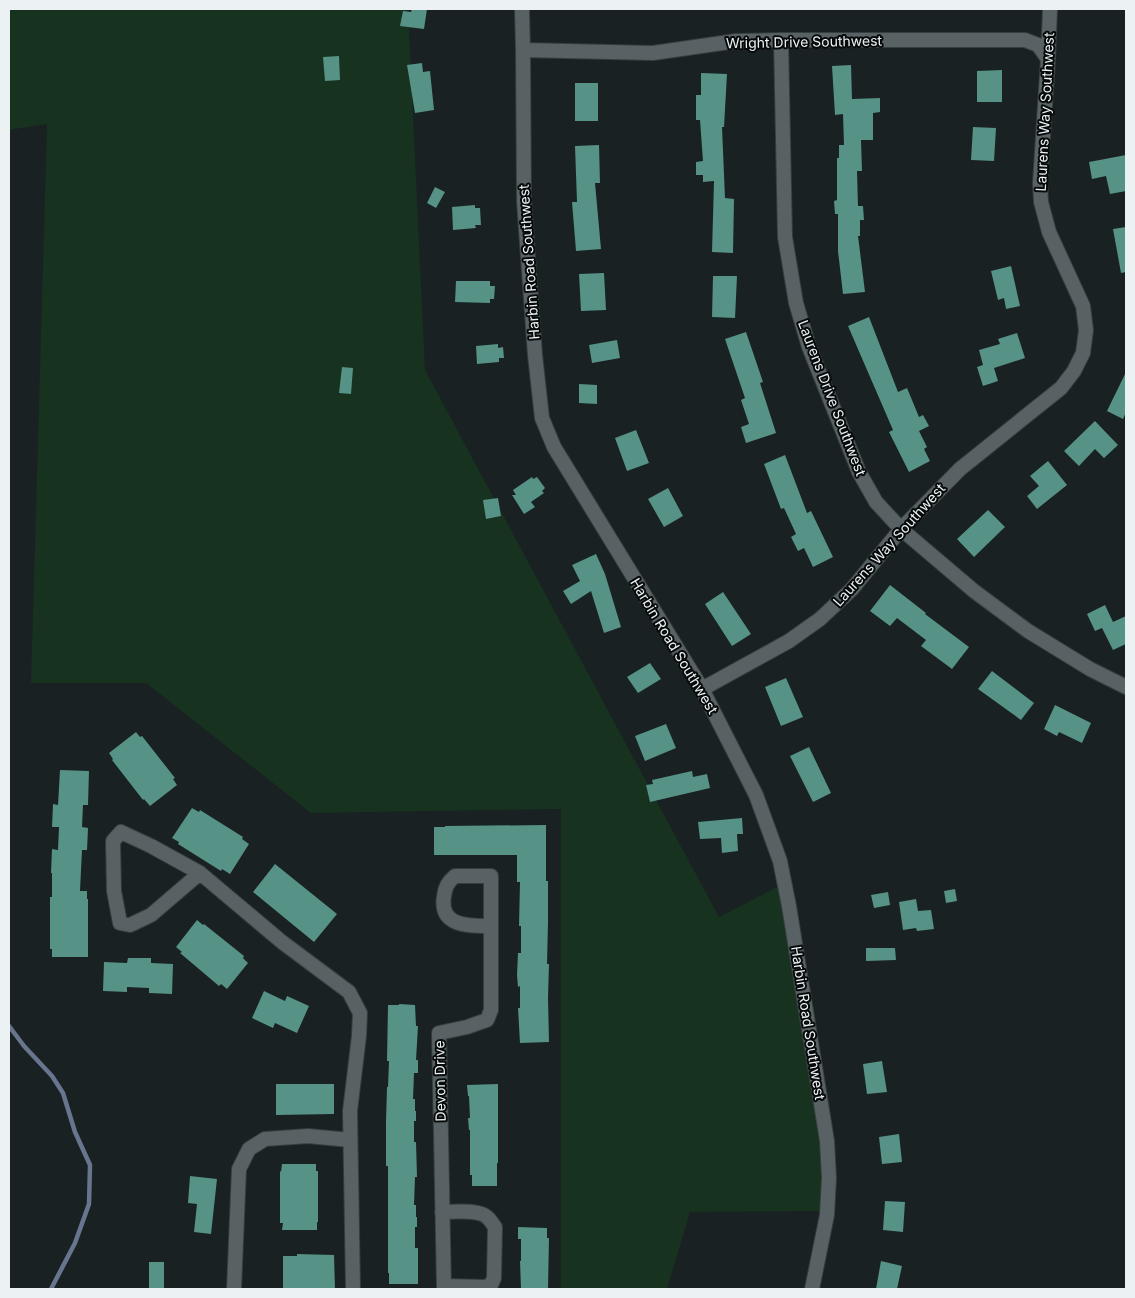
<svg xmlns="http://www.w3.org/2000/svg" width="1135" height="1298" font-family="Inter,sans-serif">
  <rect width="100%" height="100%" fill="#192123"/>
  <!-- green -->
  <path fill="#17321f" d="M9 9H408L425 370 719 917 785 883 833 1169 824 1211 690 1212 667 1289H561V809L311 813 146 683H31L47 124 9 130Z"/>
  <g fill="none" stroke-linecap="round" stroke-linejoin="round">
    <!-- stream -->
    <path stroke="#68758e" stroke-width="4.5" d="M9 1026 24 1046 52 1076 63 1093 75 1132 90 1165 89 1204 75 1243 51 1289"/>
  </g>
  <!-- building -->
  <path fill="#569286" d="M412 9H427L424 29 400 26 403 11 411 12Z
    M339 56 340 80 325 81 323 57Z
    M422 63 423 72 430 71 434 110 415 113 407 65Z
    M851 65 852 99 880 98V112L873 113V140H861L862 171H857L858 206H863L864 220H860V236H858L865 292 843 294 838 251V214H835L834 201 837 200V158H839V145H844L843 114 835 115 832 66Z
    M1002 70V102H977V71Z
    M701 73 727 74 724 127H722L725 198 734 199 733 253 712 252 714 181 703 182V175H696V162L703 161 700 120H696V95H701Z
    M575 83H598V121H575Z
    M973 127 996 128 994 161 971 160Z
    M599 145 600 183H595L601 249 576 251 572 202H577L575 146Z
    M1126 155V191L1110 194 1106 176 1092 179 1089 162Z
    M435 187 445 192 436 208 427 203Z
    M475 205V208H480L481 225H475L476 228 453 230 452 207Z
    M1126 227V272L1121 273 1113 229Z
    M1011 266 1020 306 1006 309 1004 298 998 300 991 271Z
    M604 273 606 310 581 311 579 274Z
    M713 276H737L735 318 712 317Z
    M456 281H490V286H495L494 299H490V303L455 302Z
    M869 317 898 392 907 388 919 417 923 415 929 426 919 431 927 447 924 449 930 461 909 472 889 432 893 430 848 326Z
    M746 332 763 382 760 383 776 433 746 443 741 427 749 424 741 400 745 398 725 339Z
    M1017 333 1025 358 994 368 998 381 983 386 977 367 983 365 979 350 1000 344 998 339Z
    M617 340 620 358 592 363 589 345Z
    M498 344V348L503 347 504 358H499V362L477 364 476 346Z
    M342 367 353 368 351 394 339 393Z
    M1126 372V412L1123 419 1107 411Z
    M579 384 597 385V404L579 403Z
    M1095 421 1118 445 1104 458 1095 449 1079 466 1064 451Z
    M636 430 649 463 627 471 615 438Z
    M785 455 807 513 811 511 833 557 813 567 804 548 798 551 791 537 796 534 784 508 781 509 764 464Z
    M1048 461 1067 485 1037 509 1027 496 1039 486 1030 476Z
    M532 477 533 479 537 477 545 488 542 491 544 493 531 502 535 507 524 514 512 495H516L513 490Z
    M668 488 683 516 664 527 648 499Z
    M498 498 501 516 486 519 483 500Z
    M988 510 1005 527 974 557 957 539Z
    M596 554 605 574 621 627 604 633 591 591 571 604 563 591 580 581 572 565Z
    M890 585 926 613 925 614 969 647 952 669 921 646 926 640 897 618 890 626 870 611Z
    M723 592 751 634 732 646 705 604Z
    M1105 605 1113 622 1126 616V644L1113 650 1102 628 1095 631 1087 614Z
    M650 663 661 679 638 693 627 677Z
    M992 671 1034 703 1021 720 978 689Z
    M786 678 803 717 781 726 765 687Z
    M1055 705 1091 723 1082 743 1059 732 1057 736 1044 729Z
    M666 724 676 748 645 761 635 736Z
    M136 732 140 737 142 736 175 778 173 779 177 785 150 806 144 799 143 800 112 760 113 759 109 753Z
    M809 747 831 793 813 802 790 756Z
    M60 770 89 771 88 805H83L82 827 88 828 87 850H82L80 891H87V899H88V957H52V949H50V897H52V873H51L52 849 58 850 59 827H52L53 804 58 805Z
    M692 771 693 777 707 774 710 788 650 802 646 785 653 784 652 780Z
    M192 808 199 812 200 810 243 837 242 839 249 844 230 874 222 869 221 871 178 844 179 842 172 838Z
    M742 818 743 834H737L738 851 722 853 721 838 700 839 698 822Z
    M546 825V881H548V923L547 964H549L548 998 549 1042 520 1043 518 1008H520V986L518 987 517 975 518 953H521V926H519L520 882H517V855H434V827H445V826Z
    M275 864 337 914 314 942 253 892Z
    M955 889 957 901 946 903 944 891Z
    M888 892 890 905 874 908 871 895Z
    M916 899 918 911 931 910 934 929 917 931 916 928 903 930 899 902Z
    M197 920 203 925 204 924 244 956 243 958 248 963 227 989 221 984 219 986 180 953 182 952 176 947Z
    M866 948H895L896 960 866 961Z
    M128 958H151V963L173 964 172 994 149 993V988L127 987V992L103 991 104 962 127 963Z
    M264 991 285 1001 287 996 309 1006 297 1033 275 1023 273 1028 252 1018Z
    M399 1004 415 1005 416 1026H418L416 1060H418V1073H414L413 1099H415V1111H416V1121H414V1142H416L417 1177H415L414 1205H416V1217H417V1227H415V1248H418V1284H389V1273H388V1166H386V1122L387 1087H388L389 1061H387L388 1005H399Z
    M882 1061 887 1092 867 1094 863 1064Z
    M276 1084H334V1114L276 1115Z
    M498 1084V1163H497V1186H472V1175H470V1130H469L468 1118H470L469 1096H468L467 1085Z
    M899 1134 902 1162 882 1164 879 1137Z
    M282 1164H316V1171H318V1222H317V1230H282L283 1223H280V1171L281 1172Z
    M190 1176 217 1179 211 1234 194 1232 197 1204 188 1203Z
    M885 1201 905 1202 903 1232 883 1230Z
    M518 1227 547 1228V1238H549L548 1289H521L520 1261H521V1239H518Z
    M297 1254 334 1255 335 1289H283V1256H297Z
    M881 1261 902 1266 897 1289H876Z
    M149 1262H164V1289H149Z"/>
  <g fill="none" stroke-linecap="round" stroke-linejoin="round">
    <!-- minor casing -->
    <g stroke="#373e3f" stroke-width="16">
      <path id="minor" d="M522 9 523 50 524 201 535 355 542 418 554 447 702 689 756 795 780 861 789 906 827 1141 829 1178 827 1215 812 1289
        M781 40 785 237 796 303 809 347 859 472 876 502 901 529 974 591 1028 631 1090 669 1126 687
        M523 50 653 53 736 41 781 40H1025L1038 45 1048 59
        M702 689 789 641 820 619 852 589 901 529 960 469 1061 388 1074 371 1083 353 1086 330 1083 306 1049 232 1041 202 1040 183 1048 59 1050 9
        M121 832 151 846 200 873 151 915 130 925 120 923 114 891 113 841Z
        M200 873 282 942 349 992 360 1013 359 1036 350 1111 353 1289
        M442 1212C454 1212 478 1209 487 1217 491 1220 492 1224 495 1227L494 1278 491 1285 485 1287 444 1286
        M234 1289 239 1169 249 1149 265 1139 308 1136 350 1140
        M444 1289 439 1033 467 1027 487 1020 491 1010V876H455C448 882 445 887 444 896 439 927 469 926 491 926"/>
    </g>
    <!-- minor -->
    <use href="#minor" stroke="#586264" stroke-width="14"/>
  </g>
  <g text-anchor="middle" stroke-width="4" stroke-linejoin="round" paint-order="stroke">
    <!-- street labels -->
    <g font-size="14" fill="#ecf2f3" stroke="#070a0b">
      <text transform="translate(804 42) rotate(-1)" y="5">Wright Drive Southwest</text>
      <text transform="translate(1045 112) rotate(-87)" y="5">Laurens Way Southwest</text>
      <text transform="translate(529 262) rotate(-94)" y="5">Harbin Road Southwest</text>
      <text transform="translate(832 398) rotate(69)" y="5">Laurens Drive Southwest</text>
      <text transform="translate(889 545) rotate(-48)" y="5">Laurens Way Southwest</text>
      <text transform="translate(674 646) rotate(59)" y="5">Harbin Road Southwest</text>
      <text transform="translate(808 1023) rotate(81)" y="5">Harbin Road Southwest</text>
      <text transform="translate(440 1081) rotate(-91)" y="5">Devon Drive</text>
    </g>
  </g>
  <!-- border -->
  <rect width="1135" height="1298" fill="none" stroke="#ecf2f3" stroke-width="20"/>
</svg>
